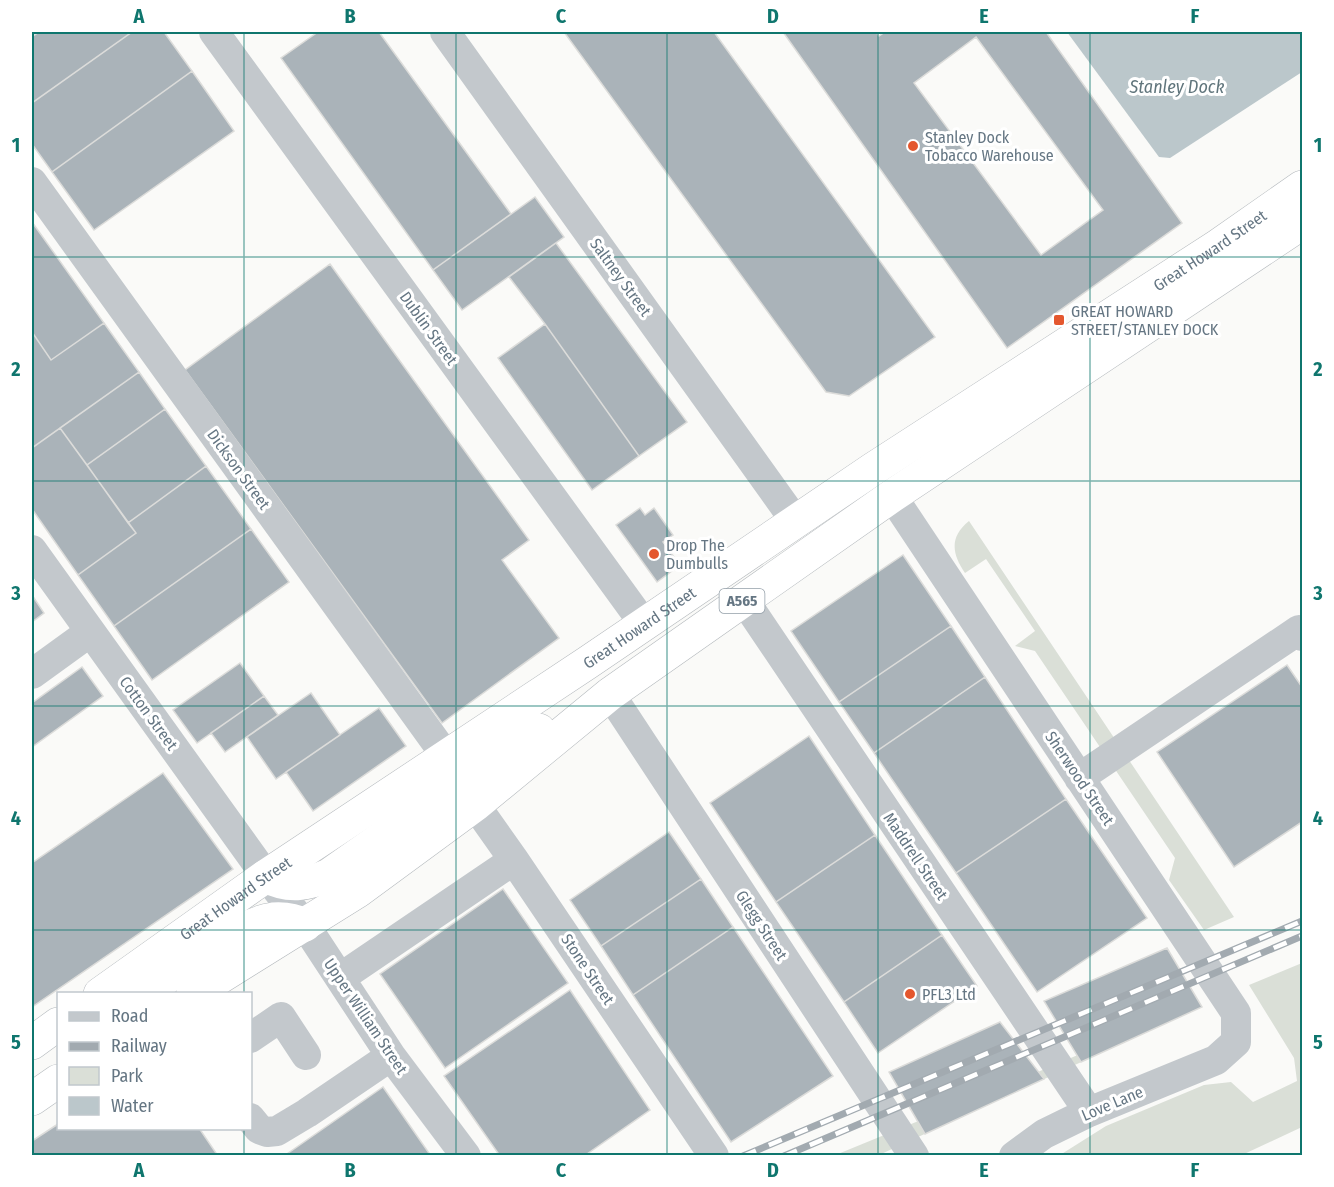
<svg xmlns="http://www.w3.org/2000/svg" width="1334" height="1187" font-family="'Fira Sans Condensed',sans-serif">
  <rect width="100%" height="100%" fill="#fafaf8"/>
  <!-- green -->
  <path fill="#dadfd7" d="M969 521 1234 917 1204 930 1169 880 1175 858 1035 651 1015 646 1035 631 986 559 965 573C952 554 949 537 969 521Z
    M1302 963V1127L1242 1155H1060L1106 1126 1204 1085 1231 1082 1253 1102 1297 1081 1294 1058 1249 985Z
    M1146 1026 1151 1030 879 1155 833 1156 1026 1077Z"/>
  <!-- water -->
  <path fill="#bbc7cb" d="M1067 32H1302V72L1170 158 1159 157Z"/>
  <!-- building -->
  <path fill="#aab3b9" stroke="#dcdcda" stroke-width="1.5" fill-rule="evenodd" d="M39 32H132L32 103V37Z
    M132 32H164L192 71 52 172 32 144V103Z
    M318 32H379L511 214 433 270 281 58Z
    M564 32H714L935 337 849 396 826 392Z
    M783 32H876L879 36 885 32H1046L1182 223 1007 348ZM976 37 1103 210 1041 255 914 83Z
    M192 71 234 131 94 230 52 172Z
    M535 197 564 237 462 310 433 270Z
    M32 222 104 323 51 360 32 332Z
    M556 243 687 422 639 456 545 324 509 277Z
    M330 264 529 540 502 560 559 638 442 723 185 370Z
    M104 323 139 372 32 448V332L51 360Z
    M545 324 639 456 592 490 498 358Z
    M139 372 165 409 87 465 60 428Z
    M165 409 206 466 128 523 87 465Z
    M60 428 136 533 78 575 32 509V448Z
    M206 466 251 529 114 626 78 575 136 533 128 523Z
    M640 508 645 515 654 508 673 535 663 542 680 565 657 582 616 525Z
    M251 529 289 582 152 680 114 626Z
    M903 555 951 626 839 702 791 631Z
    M32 595 44 613 32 622Z
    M951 626 985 677 874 753 839 702Z
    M240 663 264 696 197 743 173 710Z
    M1287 665 1302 687V822L1234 867 1157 752Z
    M82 667 103 696 32 747V703Z
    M985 677 1066 799 956 873 874 753Z
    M311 693 340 735 276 779 247 737Z
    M264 696 278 715 225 752 211 733Z
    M379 708 406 746 313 811 286 772Z
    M809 736 875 835 776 902 710 803Z
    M163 773 233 869 32 1007V863Z
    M1066 799 1147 918 1037 992 956 873Z
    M669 832 701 879 601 946 570 900Z
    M875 835 942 935 844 1002 776 902Z
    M701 879 733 927 633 995 601 946Z
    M503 889 568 983 445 1068 380 974Z
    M733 927 833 1076 731 1142 633 995Z
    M942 935 977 986 878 1053 844 1002Z
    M1167 948 1202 1007 1081 1062 1044 1001Z
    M570 990 650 1110 584 1156H500L444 1076Z
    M1000 1022 1044 1079 925 1134 889 1072Z
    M383 1087 431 1156H284Z
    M58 1124V1128H199L218 1156H32V1141Z"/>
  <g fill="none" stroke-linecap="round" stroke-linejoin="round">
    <!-- highway casing -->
    <g stroke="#b4b9bd" stroke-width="34">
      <g id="highway">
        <path d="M266 876C288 888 307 885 329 875L521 740 539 730"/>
        <path id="s1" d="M100 994 266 876 587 663 873 469 1219 245 1302 187"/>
        <path d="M140 994C164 979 188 964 211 950 230 938 251 922 273 919 285 918 295 920 305 925"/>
        <path d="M193 994 358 891 475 805 610 694 892 496 1302 223"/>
        <path d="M32 1043 58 1024"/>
        <path d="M32 1099 58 1081"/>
      </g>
    </g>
    <!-- minor -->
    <path stroke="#c3c8cc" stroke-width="30" d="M214 32 644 624
      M445 32 796 522
      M32 182 446 756
      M892 496 1236 1013V1042L1216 1060 1089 1112 1044 1134 1014 1156
      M32 550 266 876 305 925 391 1056 466 1156
      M744 600 1089 1112
      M32 674 90 632
      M610 694 914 1156
      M1079 778 1299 630 1302 636
      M461 785 514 860 714 1156
      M340 978 514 860
      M250 1038 281 1017 306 1055
      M250 1118 259 1129 267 1132 277 1131 307 1113 391 1056"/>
    <!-- highway -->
    <use href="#highway" stroke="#fff" stroke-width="33"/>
    <!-- rail casing -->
    <g stroke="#a2aab0" stroke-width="7">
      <path id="rail" d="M743 1156 1302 921
        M784 1156 1302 936"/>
    </g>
    <!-- rail -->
    <use href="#rail" stroke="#fff" stroke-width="4.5" stroke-dasharray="14" stroke-linecap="butt"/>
  </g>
  <!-- grid -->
  <path fill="none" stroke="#0f766e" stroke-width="1.5" stroke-opacity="0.55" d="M244 32V994M456 32V1156M667 32V1156M878 32V1156M1090 32V1156M32 257H1302M32 481H1302M32 706H1302M32 930H1302M244 1128V1156"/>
  <!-- markers -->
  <g fill="#e4572e" stroke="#fff" stroke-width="2">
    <circle cx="913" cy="146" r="6"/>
    <rect x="1053" y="314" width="12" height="12" rx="3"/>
    <circle cx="654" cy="554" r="6"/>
    <circle cx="910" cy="994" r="6"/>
  </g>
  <g text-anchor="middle" stroke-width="6" stroke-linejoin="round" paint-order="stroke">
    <!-- shield labels -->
    <rect fill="#fff" stroke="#939fa8" stroke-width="1.5" x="719.5" y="589" width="45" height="24" rx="4.5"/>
    <g font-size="15" font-weight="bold" fill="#657683">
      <text x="742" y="606">A565</text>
    </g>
    <!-- poi labels -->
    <g font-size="16" fill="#657683" stroke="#fff" text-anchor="start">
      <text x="925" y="143">Stanley Dock<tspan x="925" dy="18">Tobacco Warehouse</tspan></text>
      <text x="1071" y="317">GREAT HOWARD<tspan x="1071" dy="18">STREET/STANLEY DOCK</tspan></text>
      <text x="666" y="551">Drop The<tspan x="666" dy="18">Dumbulls</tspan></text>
      <text x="922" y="1000">PFL3 Ltd</text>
    </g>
    <!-- street labels -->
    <g font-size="16" fill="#657683" stroke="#fff">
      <text dy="6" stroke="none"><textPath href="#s1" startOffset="1336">Great Howard Street</textPath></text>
      <text transform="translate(621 277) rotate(54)" y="6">Saltney Street</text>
      <text transform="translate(429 328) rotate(54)" y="6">Dublin Street</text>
      <text transform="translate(239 469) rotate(54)" y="6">Dickson Street</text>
      <text dy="6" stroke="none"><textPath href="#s1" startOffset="652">Great Howard Street</textPath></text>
      <text transform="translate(149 713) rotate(54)" y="6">Cotton Street</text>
      <text transform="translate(1080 778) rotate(56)" y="6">Sherwood Street</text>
      <text transform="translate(916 856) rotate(56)" y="6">Maddrell Street</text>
      <text dy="6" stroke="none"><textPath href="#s1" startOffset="166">Great Howard Street</textPath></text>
      <text transform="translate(762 925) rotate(57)" y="6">Glegg Street</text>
      <text transform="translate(588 969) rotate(56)" y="6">Stone Street</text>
      <text transform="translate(366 1016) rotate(56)" y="6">Upper William Street</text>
      <text transform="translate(1112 1103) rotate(-23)" y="6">Love Lane</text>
    </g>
    <!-- water labels -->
    <g font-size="18" font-style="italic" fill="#60757c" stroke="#fff">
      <text x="1177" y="93">Stanley Dock</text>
    </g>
  </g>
  <!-- border -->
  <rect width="1334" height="1187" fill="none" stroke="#ffffff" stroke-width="66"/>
  <!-- legend -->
  <rect x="57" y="992" width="195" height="138" fill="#ffffff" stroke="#c1c8cd" stroke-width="1.5"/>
  <rect x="69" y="1012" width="30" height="9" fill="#c3c8cc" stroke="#c1c8cd" stroke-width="1.5"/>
  <text x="111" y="1022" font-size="18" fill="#657683">Road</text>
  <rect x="69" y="1042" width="30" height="9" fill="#a2aab0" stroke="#c1c8cd" stroke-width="1.5"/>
  <text x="111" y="1052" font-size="18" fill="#657683">Railway</text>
  <rect x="69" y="1067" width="30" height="18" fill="#dadfd7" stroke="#c1c8cd" stroke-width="1.5"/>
  <text x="111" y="1082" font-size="18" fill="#657683">Park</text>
  <rect x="69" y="1097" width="30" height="18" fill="#bbc7cb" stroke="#c1c8cd" stroke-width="1.5"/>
  <text x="111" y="1112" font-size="18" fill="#657683">Water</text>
  <rect x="33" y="33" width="1268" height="1121" fill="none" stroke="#0f766e" stroke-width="2"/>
  <g font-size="20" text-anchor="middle" font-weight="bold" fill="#0f766e">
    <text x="139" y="23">A</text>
    <text x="350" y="23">B</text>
    <text x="561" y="23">C</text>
    <text x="773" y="23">D</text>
    <text x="984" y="23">E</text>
    <text x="1195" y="23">F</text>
    <text x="16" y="152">1</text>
    <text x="1318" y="152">1</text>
    <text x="16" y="376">2</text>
    <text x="1318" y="376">2</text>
    <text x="16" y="600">3</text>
    <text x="1318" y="600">3</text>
    <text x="16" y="825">4</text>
    <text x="1318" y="825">4</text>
    <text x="16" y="1049">5</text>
    <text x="1318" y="1049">5</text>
    <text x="139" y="1177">A</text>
    <text x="350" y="1177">B</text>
    <text x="561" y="1177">C</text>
    <text x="773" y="1177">D</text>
    <text x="984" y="1177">E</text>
    <text x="1195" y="1177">F</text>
  </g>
</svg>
